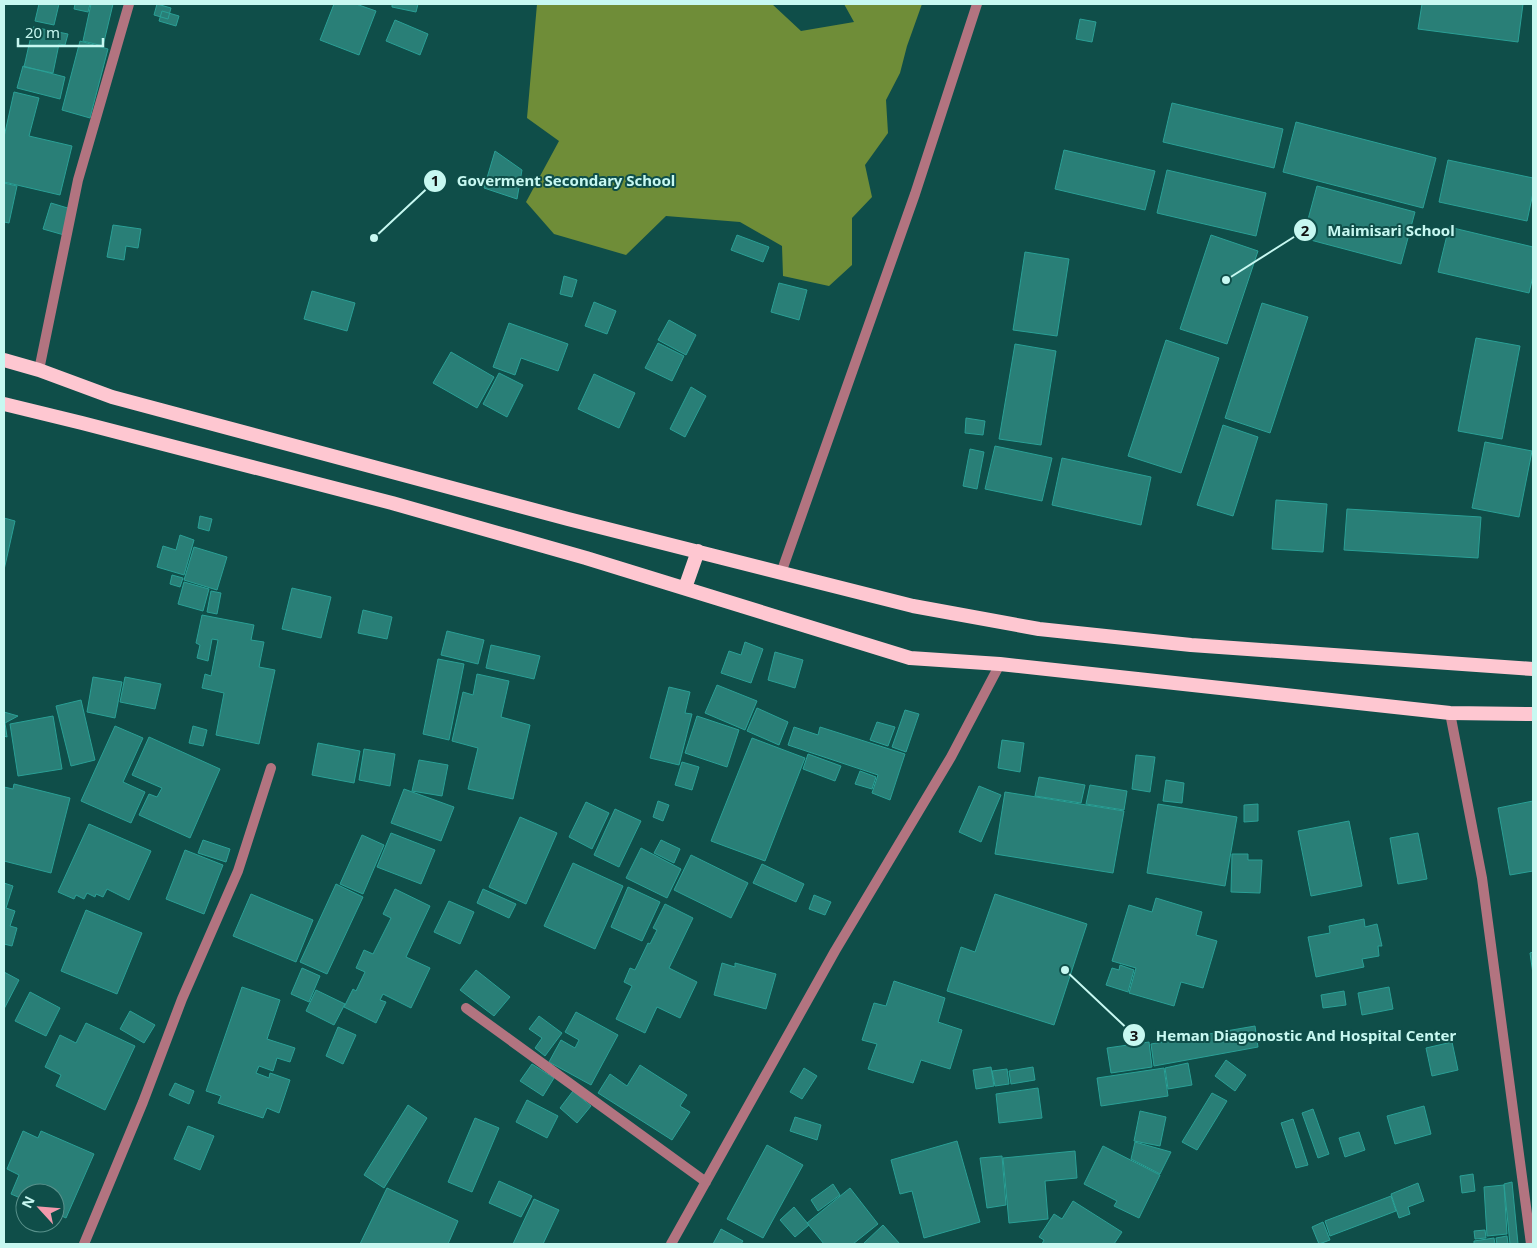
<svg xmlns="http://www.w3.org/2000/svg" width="1537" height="1248" font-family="'Noto Sans',sans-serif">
  <rect width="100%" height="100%" fill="#0f4e49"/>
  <!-- forest -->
  <path fill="#6f8d38" d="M537 4H772L801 31 854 22 844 4H922L907 46 900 73 886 100 888 133 865 165 872 197 852 218V265L829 286 783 276 782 246 740 222 666 216 626 255 554 234 526 202 559 141 527 118Z"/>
  <!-- building -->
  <path fill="#297f77" stroke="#2aa096" d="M39 4H59L54 25 35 21Z
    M75 4H90L88 12 74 9Z
    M91 4H113L103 46 83 41Z
    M157 4 171 8 168 19 154 15Z
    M334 4H356L376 11 359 55 320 40Z
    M392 4H418L416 12 392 7Z
    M1422 4H1523L1518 42 1418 29Z
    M162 11 179 16 176 26 159 21Z
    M1080 19 1096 22 1092 42 1076 39Z
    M395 20 428 34 420 55 386 41Z
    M33 27 68 34 65 45 59 44 53 73 24 67Z
    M80 41 108 49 90 118 62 110Z
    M23 66 65 77 60 99 17 88Z
    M14 92 39 98 29 136 72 146 60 195 4 182V137Z
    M1172 103 1283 129 1274 168 1163 142Z
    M1296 122 1436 158 1423 208 1283 172Z
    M1064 150 1155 171 1145 210 1055 189Z
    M495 151 522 170 517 199 484 188Z
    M1448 160 1533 178V193L1527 221 1439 202Z
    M1167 170 1266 193 1256 236 1157 213Z
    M4 183 17 186 9 223 4 222Z
    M1317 186 1415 212 1401 264 1303 238Z
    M51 203 71 209 64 235 43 229Z
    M113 225 141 229 138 248 126 246 124 260 107 257Z
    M1449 227 1533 247V276L1529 293 1438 272Z
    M737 235 769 247 763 262 731 250Z
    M1211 235 1258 251 1227 344 1180 329Z
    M1025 252 1069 259 1057 336 1013 330Z
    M564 276 577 280 572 297 560 294Z
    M779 283 807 290 799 320 771 312Z
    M312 291 355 303 347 331 304 319Z
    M594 302 616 311 607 334 585 326Z
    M1262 303 1308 317 1270 433 1225 418Z
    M669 320 696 335 686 355 658 340Z
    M509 323 568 344 558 371 521 358 515 375 493 367Z
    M1476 338 1520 346 1502 439 1458 431Z
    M1166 340 1219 358 1181 473 1128 456Z
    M658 343 684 356 672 381 645 368Z
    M1015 344 1056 351 1041 445 999 439Z
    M451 352 494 377 477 408 433 383Z
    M499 373 523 385 507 417 483 404Z
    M594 374 635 393 619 428 578 409Z
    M691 387 706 396 685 437 670 429Z
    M966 418 985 421 983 435 965 433Z
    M1223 425 1258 437 1233 516 1197 505Z
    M1485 442 1532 451 1519 517 1472 508Z
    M995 446 1052 458 1042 501 985 489Z
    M970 449 984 452 977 489 963 486Z
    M1062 458 1151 477 1141 525 1052 505Z
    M1276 500 1327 504 1323 552 1272 549Z
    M1347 509 1481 517 1478 558 1344 550Z
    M200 516 212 519 209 531 198 528Z
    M4 518 15 521 4 570Z
    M180 535 194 540 184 575 157 567 163 546 176 550Z
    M194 547 227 557 217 590 184 580Z
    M172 575 183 578 180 587 170 584Z
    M184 582 209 589 203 611 178 604Z
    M292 588 331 597 321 638 282 629Z
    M211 591 221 593 217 614 207 612Z
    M363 610 392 617 387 639 358 633Z
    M202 615 254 625 251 640 264 642 259 667 275 670 259 744 216 735 224 693 202 688 205 674 211 676 218 640 212 639 208 661 197 658 200 645 196 643Z
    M447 631 484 640 478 664 441 655Z
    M745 642 763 649 751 683 721 673 729 651 741 655Z
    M491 645 540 656 534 679 486 668Z
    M775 652 803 660 795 688 768 680Z
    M438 659 464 664 449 740 423 734Z
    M477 674 509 681 501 717 530 725 513 799 468 789 478 748 452 741 463 692 473 695Z
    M93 677 122 682 115 718 87 712Z
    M125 677 161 684 155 709 120 702Z
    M717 685 757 701 745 730 705 713Z
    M669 687 690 692 685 713 692 714 679 765 650 758Z
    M81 700 95 760 71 766 56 706Z
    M757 708 788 722 779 745 747 731Z
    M905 710 919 714 906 752 892 747Z
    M4 712 18 716 5 723 7 737 4 736Z
    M53 716 62 769 18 776 10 724Z
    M697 716 739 730 727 767 685 753Z
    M877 722 895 727 888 746 870 740Z
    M115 726 143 738 123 782 145 792 131 823 81 801Z
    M193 726 207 730 203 746 189 743Z
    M794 727 818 735 820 727 905 754 890 800 872 793 878 775 788 745Z
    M149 737 220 769 190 838 139 815 149 794 157 797 162 788 132 775Z
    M752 738 805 758 765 861 711 841Z
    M1002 740 1024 743 1020 772 998 768Z
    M318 743 360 751 354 783 312 775Z
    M364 749 395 754 390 786 359 780Z
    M808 754 841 766 835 781 803 769Z
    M1136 755 1155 757 1150 792 1132 789Z
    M419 760 448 765 442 796 412 791Z
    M682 762 699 767 692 790 675 785Z
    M860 771 876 777 872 789 855 784Z
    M1039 777 1085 785 1081 803 1035 796Z
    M1166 780 1184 783 1182 803 1163 801Z
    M14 784 70 798 51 873 4 861V787L13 789Z
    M1090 785 1127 791 1124 810 1086 804Z
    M979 786 1001 795 981 842 959 832Z
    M404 789 454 807 441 841 391 823Z
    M1005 792 1124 811 1113 873 995 854Z
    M658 801 669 805 663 821 653 817Z
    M1533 801V871L1510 875 1498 808Z
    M586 802 609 813 592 849 569 837Z
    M1158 804 1237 817 1225 886 1147 873Z
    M1258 804V821L1244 822V805Z
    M615 809 641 821 619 867 594 855Z
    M520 817 557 833 526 904 489 887Z
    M1349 821 1362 886 1311 896 1298 831Z
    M89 824 151 851 129 900 107 889 103 897 96 894 95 897 87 893 84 899 76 895 74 899 58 892Z
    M391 833 435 850 421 884 377 867Z
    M1418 833 1427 879 1398 884 1390 838Z
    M362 835 384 845 363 894 340 884Z
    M203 840 230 849 226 862 198 853Z
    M661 840 680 849 674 863 654 853Z
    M641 848 681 869 667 898 626 878Z
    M185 850 223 865 204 914 166 899Z
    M1232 854H1248V860H1262L1260 893 1231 892Z
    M691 855 748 883 731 918 674 890Z
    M573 863 623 886 595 949 544 926Z
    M762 864 804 884 796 902 753 883Z
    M4 883 13 886 6 908 15 911 10 926 17 928 12 946 4 944Z
    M336 884 363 897 327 974 300 962Z
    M628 887 660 902 642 941 611 927Z
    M395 889 430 906 406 957 430 968 411 1008 383 994 380 1000 386 1002 376 1023 344 1007 353 989 356 991 365 972 356 968 364 950 373 954 391 918 383 914Z
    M483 889 516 904 509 918 477 903Z
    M251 894 313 920 296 962 233 936Z
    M995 894 1087 924 1054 1025 947 991 961 947 975 952Z
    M814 895 831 902 825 915 809 909Z
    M1156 898 1202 912 1196 935 1217 941 1203 988 1181 982 1174 1006 1129 993 1136 968 1112 961 1129 905 1152 912Z
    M449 901 474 912 460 944 434 932Z
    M665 904 693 918 669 968 697 982 680 1018 657 1007 645 1033 616 1019 632 986 624 982 630 968 635 970 648 943 650 944 657 930 653 928Z
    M86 910 142 933 117 994 61 971Z
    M1364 919 1365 927 1377 924 1382 946H1378L1379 956 1362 959 1364 967 1316 977 1308 937 1330 933 1329 926Z
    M1533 952V974L1530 953Z
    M722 963 735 967V963L776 974 766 1009 714 995Z
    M1120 965 1134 970 1128 992 1106 985 1112 968 1119 970Z
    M302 968 320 976 309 1002 291 994Z
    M476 970 510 997 494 1016 460 990Z
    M4 972 19 980 4 1009Z
    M894 981 945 998 938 1022 962 1030 950 1069 921 1060 913 1083 868 1069 877 1044 862 1040 874 1003 886 1006Z
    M242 987 280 1000 267 1039 295 1048 290 1062 277 1058 273 1071 259 1066 256 1073 269 1078 270 1073 290 1080 279 1113 267 1108 263 1118 218 1103 221 1096 206 1091Z
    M1389 987 1393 1009 1362 1015 1358 993Z
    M316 990 345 1004 334 1025 306 1011Z
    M1344 991 1346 1005 1323 1008 1321 995Z
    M30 992 60 1008 46 1036 15 1021Z
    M130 1011 155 1025 144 1043 120 1029Z
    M576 1012 618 1035 591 1085 549 1062 561 1040 575 1048 579 1040 565 1032Z
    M539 1016 562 1033 545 1056 535 1048 542 1038 529 1029Z
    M86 1023 135 1046 105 1110 56 1086 61 1075 45 1067 60 1035 76 1043Z
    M1255 1026 1258 1047 1154 1066 1151 1044Z
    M338 1027 356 1035 343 1064 326 1056Z
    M1149 1042 1152 1067 1111 1073 1107 1048Z
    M1452 1042 1458 1070 1432 1076 1426 1048Z
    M1226 1060 1246 1075 1235 1091 1215 1076Z
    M1188 1063 1192 1085 1168 1089 1165 1068Z
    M532 1064 554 1078 543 1096 520 1081Z
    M640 1065 687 1095 680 1106 690 1112 672 1140 598 1093 610 1074 627 1086Z
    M991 1067 994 1086 976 1089 973 1070Z
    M1033 1067 1035 1080 1011 1084 1009 1071Z
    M804 1068 817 1076 802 1099 790 1092Z
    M1164 1068 1168 1096 1101 1106 1097 1078Z
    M1007 1069 1009 1084 995 1086 992 1071Z
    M175 1083 194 1091 189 1104 169 1095Z
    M1038 1088 1042 1118 999 1123 996 1094Z
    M573 1091 591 1106 577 1123 560 1108Z
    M1212 1093 1227 1101 1197 1150 1182 1142Z
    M527 1100 558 1116 547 1138 516 1122Z
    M408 1105 427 1118 384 1188 364 1175Z
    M1424 1106 1431 1134 1395 1144 1387 1116Z
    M1313 1109 1329 1154 1318 1158 1302 1113Z
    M1140 1111 1166 1117 1160 1146 1134 1141Z
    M795 1117 821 1125 817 1140 790 1131Z
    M475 1118 499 1128 472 1192 448 1182Z
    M1293 1119 1308 1165 1296 1168 1281 1123Z
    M188 1126 214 1136 200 1170 174 1159Z
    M23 1131 38 1138 41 1131 94 1154 66 1218 55 1213V1193H25V1200L11 1194 19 1175 7 1169Z
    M1359 1132 1365 1150 1345 1157 1339 1138Z
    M957 1141 980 1222 924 1238 912 1191 900 1194 891 1160Z
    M1135 1142 1171 1152 1160 1174 1131 1159Z
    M767 1145 803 1165 763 1238 727 1219Z
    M1103 1146 1160 1175 1139 1218 1114 1206 1117 1201 1084 1184Z
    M1075 1151 1077 1178 1045 1181 1048 1219 1009 1223 1003 1158Z
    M1002 1156 1006 1205 987 1208 980 1158Z
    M1473 1174 1475 1191 1462 1193 1460 1176Z
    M499 1181 532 1196 521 1217 489 1203Z
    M1512 1182 1518 1244H1510L1504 1184Z
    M1418 1183 1424 1201 1408 1207 1410 1214 1399 1218 1391 1194Z
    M833 1184 840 1195 818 1211 811 1200Z
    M1504 1185 1507 1234 1487 1236 1484 1187Z
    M387 1188 458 1221 448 1244H360Z
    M850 1188 878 1224 853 1244H824L807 1223Z
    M1391 1196 1396 1211 1330 1236 1325 1221Z
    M534 1199 559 1210 543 1244H513Z
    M1073 1201 1122 1232 1114 1244H1042L1044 1240 1039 1237 1054 1214 1062 1219Z
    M794 1207 809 1225 795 1237 780 1220Z
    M1323 1222 1330 1240 1319 1244 1312 1227Z
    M883 1225 900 1244H863Z
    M721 1229 743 1241 741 1244H713Z
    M1485 1230 1486 1238 1475 1239 1474 1231Z
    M1507 1236 1508 1244H1497L1496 1238Z
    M1494 1238 1495 1244H1474V1241Z"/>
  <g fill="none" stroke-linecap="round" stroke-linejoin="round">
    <!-- minor -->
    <path stroke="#b27480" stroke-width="10" d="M39 370 78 180 129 4
      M781 573 915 194 977 4
      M1450 713 1482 878 1531 1244
      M466 1008 706 1182
      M84 1244 143 1102 182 999 238 871 271 768
      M671 1244 835 951 951 757 1000 664"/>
    <!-- trunk -->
    <path stroke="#fec7d1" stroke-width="14" d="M4 360 39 370 112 397 568 519 913 606 1039 629 1191 645 1533 669
      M4 404 82 423 392 503 586 558 910 658 1000 664 1450 713 1533 714
      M685 588 698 551"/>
  </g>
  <!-- callouts -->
  <path fill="none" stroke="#c7f8f1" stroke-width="2" d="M374 238L435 181M1226 280L1305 230M1065 970L1134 1035"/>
  <g fill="#c7f8f1" stroke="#0f4e49" stroke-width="2">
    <circle cx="374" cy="238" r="5"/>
    <circle cx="1226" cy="280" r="5"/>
    <circle cx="1065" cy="970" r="5"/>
    <circle cx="435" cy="181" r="12"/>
    <circle cx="1305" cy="230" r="12"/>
    <circle cx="1134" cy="1035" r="12"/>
  </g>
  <g font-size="15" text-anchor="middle" font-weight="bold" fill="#111">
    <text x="435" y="186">1</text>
    <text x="1305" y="236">2</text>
    <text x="1134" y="1041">3</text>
  </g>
  <g font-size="15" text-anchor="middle" font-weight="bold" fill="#c7f8f1" stroke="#0f4e49" stroke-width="4" stroke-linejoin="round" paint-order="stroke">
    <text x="566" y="186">Goverment Secondary School</text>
    <text x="1391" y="236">Maimisari School</text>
    <text x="1306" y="1041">Heman Diagonostic And Hospital Center</text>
  </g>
  <!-- border -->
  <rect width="1537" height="1248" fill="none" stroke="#c7f8f1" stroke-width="10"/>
  <!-- north arrow -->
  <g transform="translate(40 1208) rotate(296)"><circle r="24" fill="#0f4e49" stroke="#59928c"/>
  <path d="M0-4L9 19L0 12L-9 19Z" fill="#f29aac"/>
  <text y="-8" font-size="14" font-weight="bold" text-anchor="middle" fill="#c7f8f1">N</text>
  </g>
  <!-- scale -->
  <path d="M18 38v8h85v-8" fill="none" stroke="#c7f8f1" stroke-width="2.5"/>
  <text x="25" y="38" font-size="15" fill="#c7f8f1" stroke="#0f4e49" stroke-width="4" paint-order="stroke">20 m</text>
</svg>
